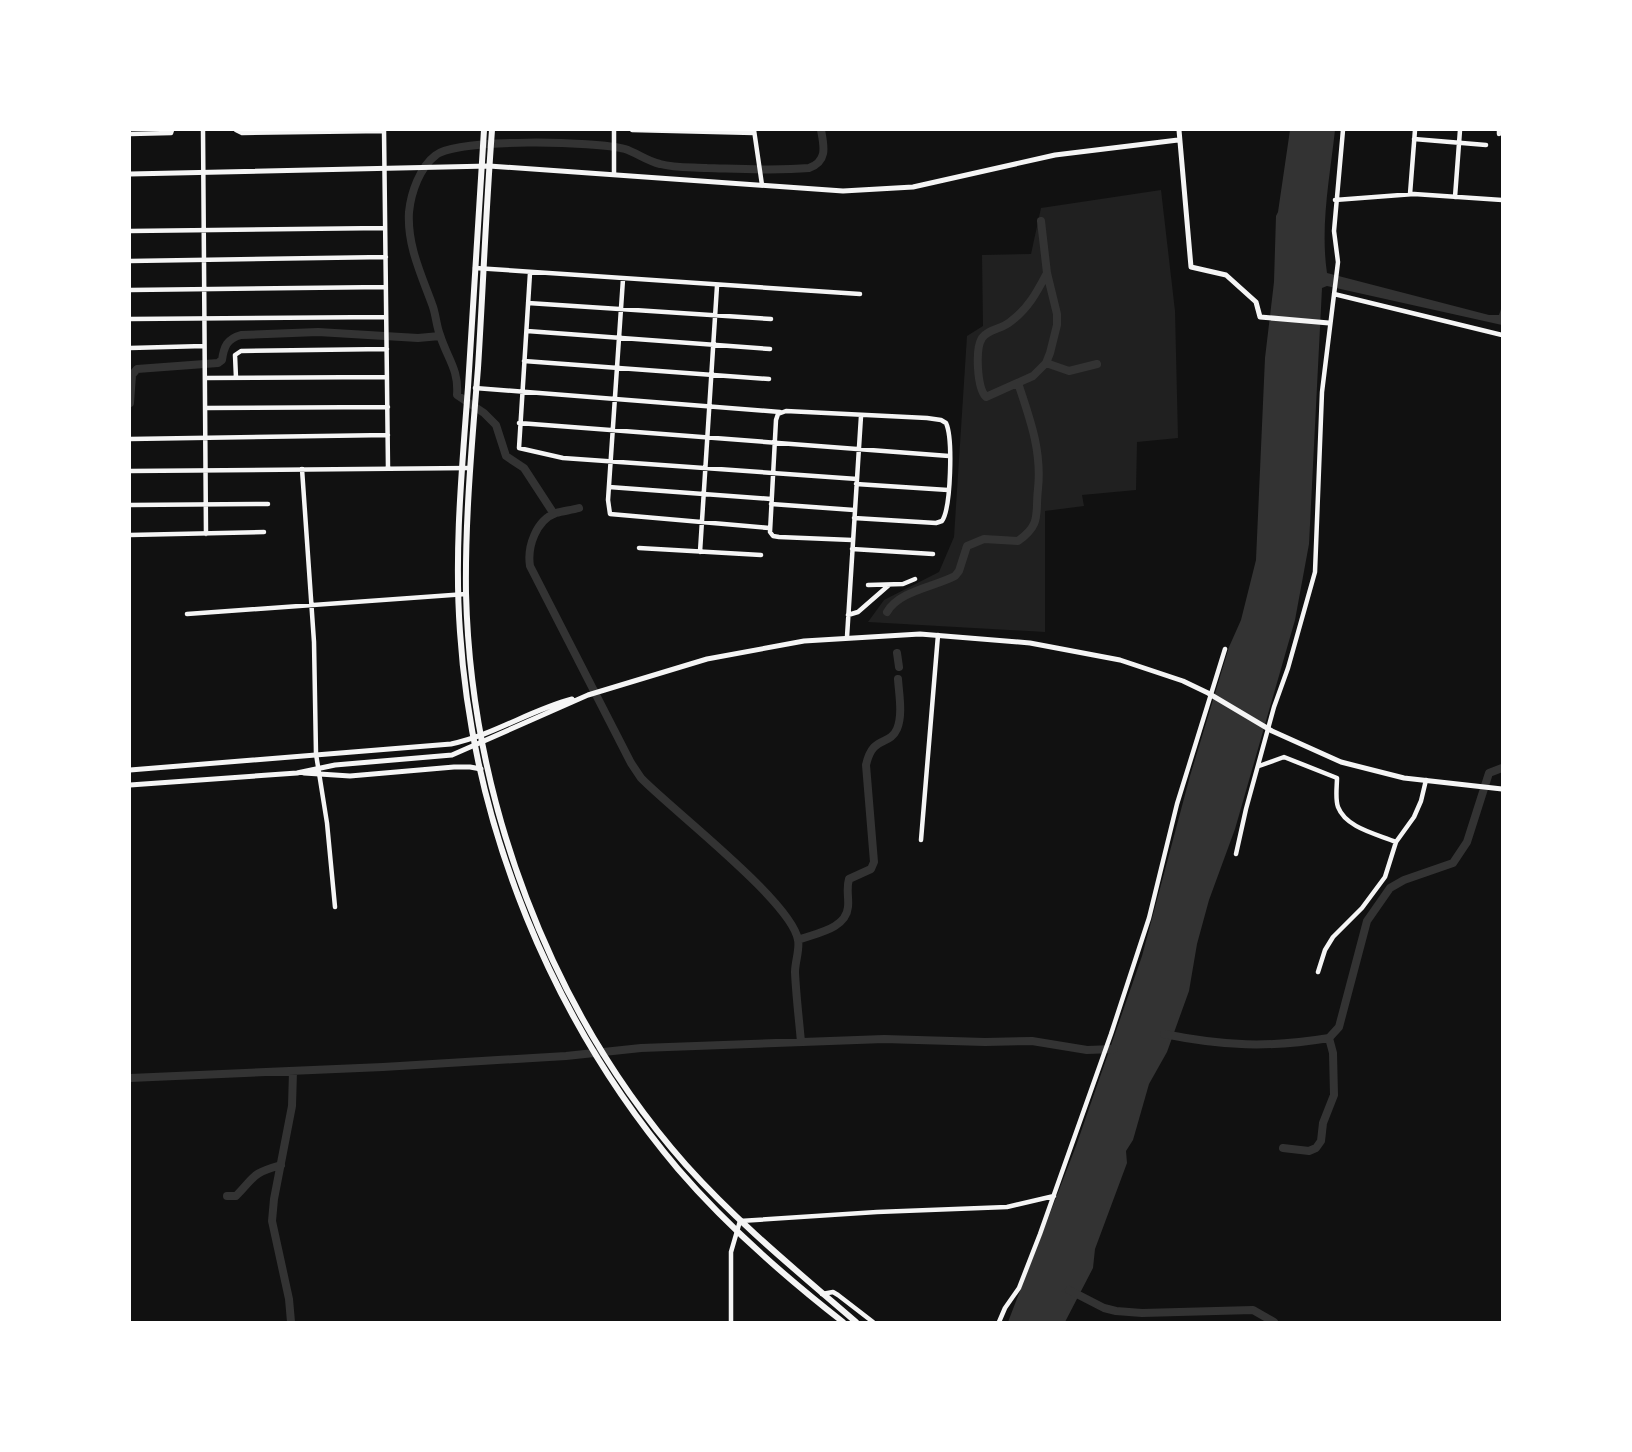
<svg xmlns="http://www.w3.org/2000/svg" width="1632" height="1452" font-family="'Titillium Web',sans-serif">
  <rect width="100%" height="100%" fill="#111"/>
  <!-- green -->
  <path fill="#202020" d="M1161 190 1175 311 1178 438 1137 442 1136 490 1082 495 1084 506 1045 511V632L868 622 884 600 939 572 954 537 967 336 983 326 982 255 1031 254 1041 208Z"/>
  <!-- water -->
  <path fill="#333" d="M1290 130H1335C1330 176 1320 226 1327 273L1489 315H1499L1502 306V325L1327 286 1322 288 1309 544 1295 620 1235 829 1209 900 1197 944 1189 991 1167 1052 1149 1084 1133 1140 1126 1151 1127 1163 1095 1249 1093 1268 1065 1322H1008L1076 1146 1142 956 1190 776 1229 647 1241 620 1256 560 1265 358 1274 282 1276 216 1278 212Z"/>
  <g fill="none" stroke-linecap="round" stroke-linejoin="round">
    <!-- canal -->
    <path stroke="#333" stroke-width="8" d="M1041 221 1047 273 1057 314V325L1050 353 1046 363 1033 376 986 397C977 388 975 349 982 338 988 329 1002 329 1010 322 1028 309 1037 292 1047 273
      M1046 363 1069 371 1097 364
      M130 403 132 375 137 369 218 363 222 360C224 346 227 339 241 335L318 332 418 338 440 336
      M579 508C572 510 563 511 556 513 536 520 527 547 530 566L631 763 641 778C672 810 792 902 798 940 800 949 795 962 795 972 796 995 799 1019 801 1042
      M554 514 524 468 506 456 496 425 484 413 457 395C459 369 447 358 440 335 436 325 436 314 432 304 421 274 407 245 409 212 411 192 420 167 436 155 457 138 597 141 625 149 637 153 647 161 660 164 675 168 692 167 707 168 742 169 775 171 809 168 828 161 824 146 821 130
      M887 612C899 591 934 587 955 576L959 571 967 546 984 539 1018 541C1042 524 1035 514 1038 489 1042 451 1030 419 1018 383
      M897 653 899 667
      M798 940C816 933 846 929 848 907 849 897 846 889 849 879L871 869 874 862 866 765C873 734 889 747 897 729 903 715 899 694 898 679
      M1164 1034C1223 1046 1269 1048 1329 1038L1339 1027 1367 921 1390 888 1404 880 1453 863 1467 842 1489 773 1502 768
      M130 1078 383 1067 566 1056 641 1048 884 1039 985 1042 1032 1041 1087 1050 1114 1049
      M1283 1148 1309 1151 1316 1148 1321 1141 1323 1123 1334 1095 1333 1053 1329 1038
      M227 1196H236C256 1176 250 1174 281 1165
      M1069 1290 1104 1308 1116 1311 1142 1313 1253 1310 1274 1322
      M291 1322 289 1299 272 1221 274 1199 292 1106 293 1071"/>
    <!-- minor -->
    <path stroke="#f5f5f5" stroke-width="4.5" d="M203 130 206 534
      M236 130 242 133 384 131
      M384 130 388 468
      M632 130 754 133
      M754 130 762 185
      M130 134 171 133 172 130
      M1499 134V130
      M1414 139 1486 145
      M614 174V130
      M1410 194 1415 130
      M1455 197 1460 130
      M1335 200 1414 194 1502 200
      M130 231 385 228
      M130 261 386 257
      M475 268 860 294
      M530 273 519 448 563 458 857 479
      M623 279 608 500 610 514 769 528
      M130 290 386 287
      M1334 294 1502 335
      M528 303 771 319
      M130 319 386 317
      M527 331 770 349
      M130 348 204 346
      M524 361 769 379
      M205 378 387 377
      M236 378 235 355 241 351 387 349
      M475 388 780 412
      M205 408 388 407
      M519 423 949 456
      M130 439 388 435
      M302 469 314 642 316 754 327 823 335 907
      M130 471 470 468
      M856 484 948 490
      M609 487 771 499
      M771 504 854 510
      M130 505 268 504
      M130 535 264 532
      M852 540 779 537 773 536 770 532 776 420 778 414 786 411 927 418 941 420 946 423C953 438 951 508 942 521L936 523 854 518
      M639 548 761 555
      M852 549 933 554
      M700 552 717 286
      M868 585 903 584 915 579
      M187 614 466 594
      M848 615 858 612 889 585
      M847 637 861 416
      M1259 766 1284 757 1337 778C1337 786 1335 799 1338 807 1346 828 1377 834 1396 842
      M921 840 938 635
      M1236 854 1246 809 1274 707 1288 668 1315 572 1322 392 1338 262 1334 231 1343 130
      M1318 972 1325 950 1333 937 1362 908 1385 877 1396 842 1414 817 1421 801 1426 780
      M822 1294 833 1292 838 1295 873 1322
      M731 1322V1252L740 1221 877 1212 1007 1207 1054 1196
      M999 1322 1005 1308 1019 1288 1040 1234 1111 1034 1149 918 1177 804 1225 649"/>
    <!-- tertiary -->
    <path stroke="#f5f5f5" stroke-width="5" d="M1179 130 1191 267 1226 275 1256 302 1260 317 1329 323
      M130 174 489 166 843 191 913 187 1055 155 1178 140
      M130 770 451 744C494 735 530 710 572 699
      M304 773 350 776 454 767H470L481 769
      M130 785 297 773 335 765 452 755 588 695 707 659 804 641 920 634 1030 643 1120 660 1183 681 1208 693 1272 731 1341 762 1404 778 1502 789"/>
    <!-- secondary -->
    <path stroke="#f5f5f5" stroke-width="6" d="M484 130C478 215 474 301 468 387 462 469 454 550 460 632 473 827 552 1020 678 1169 727 1226 784 1276 843 1322
      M492 130C486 209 483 289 478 368 472 443 465 518 466 593 471 799 549 1010 686 1165 739 1224 797 1271 856 1322"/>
  </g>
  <!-- border -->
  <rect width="1632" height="1452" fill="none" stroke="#ffffff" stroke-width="262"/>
</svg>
